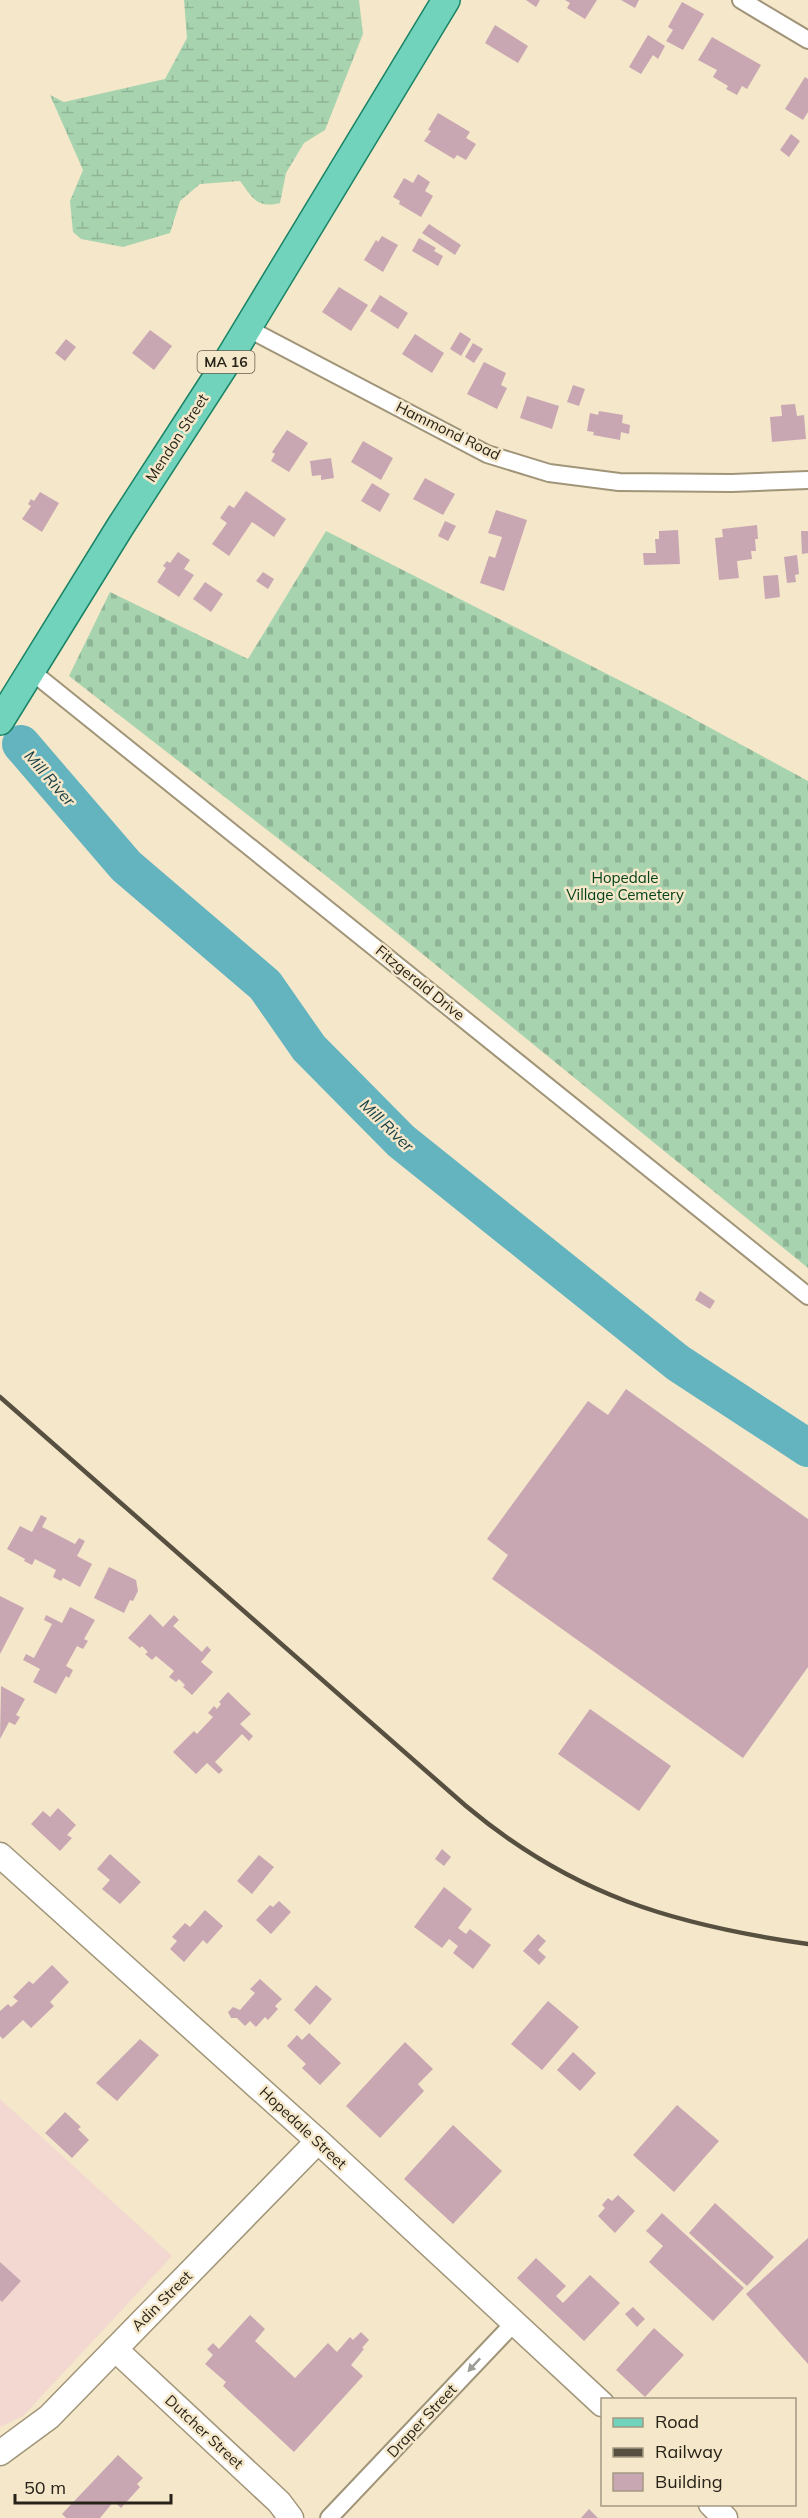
<svg xmlns="http://www.w3.org/2000/svg" width="808" height="2518" font-family="Mulish,sans-serif">
  <defs>
    <pattern id="wetland-marsh" width="20" height="14" patternUnits="userSpaceOnUse" patternTransform="scale(1.5)"><rect width="20" height="14" fill="#a7d3af"/><path d="M1 5h8M5 5V1M11 12h8M15 12V8" fill="none" stroke="#90b596"/></pattern>
    <pattern id="cemetery-stones" width="16" height="16" patternUnits="userSpaceOnUse" patternTransform="scale(1.5)"><rect width="16" height="16" fill="#a7d3af"/><path d="M2 7V4a2 2 0 0 1 4 0v3zM10 15v-3a2 2 0 0 1 4 0v3z" fill="#90b596"/></pattern>
  </defs>
  <rect width="100%" height="100%" fill="#f5e7ca"/>
  <!-- education -->
  <path fill="#f2d8d1" d="M0 2099 172 2256 23 2416 0 2427Z"/>
  <!-- wetland -->
  <path fill="url(#wetland-marsh)" d="M184 0H359L363 34 325 130 304 143 286 173 280 203C257 209 252 197 240 181L200 184 180 201 170 233 123 247 81 239 73 232 70 201 83 170 50 95 64 102 165 79 187 38Z"/>
  <!-- cemetery -->
  <path fill="url(#cemetery-stones)" d="M326 531 668 705 808 781V1268L334 882 69 676 110 592 248 659Z"/>
  <g fill="none" stroke-linecap="round" stroke-linejoin="round">
    <!-- river -->
    <path stroke="#63b4bf" stroke-width="38" d="M21 744 126 866 265 985 309 1048 401 1141 678 1363 808 1448"/>
  </g>
  <!-- building -->
  <path fill="#c8a7b3" d="M526 0H540L536 7Z
    M565 0H597L585 19 567 8 570 3Z
    M621 0H639L635 8Z
    M682 2 704 14 683 50 666 41 673 30 668 27Z
    M495 25 528 46 518 63 485 43Z
    M648 35 665 46 658 59 653 55 641 74 629 67Z
    M712 37 761 65 747 89 742 86 737 95 726 89 728 86 713 77 717 70 698 60Z
    M805 77 808 79V112L803 120 785 109Z
    M438 113 470 132 466 138 476 144 466 160 457 155 454 159 424 141 431 131 428 130Z
    M791 134 800 141 789 157 780 150Z
    M418 174 430 182 425 191 433 196 421 217 399 204 400 201 393 197 404 178 413 183Z
    M429 224 461 245 455 255 422 233Z
    M382 236 398 245 383 272 364 260 376 240 378 242Z
    M419 238 436 248 434 251 443 256 438 266 412 251Z
    M339 287 368 305 351 331 322 312Z
    M380 295 408 313 398 329 370 311Z
    M150 330 172 346 154 370 132 353Z
    M460 332 471 339 461 356 450 349Z
    M415 334 444 353 432 373 402 354Z
    M66 339 76 347 65 361 55 353Z
    M473 343 483 349 474 363 465 357Z
    M484 362 506 373 501 385 507 388 497 409 467 394Z
    M573 385 585 389 579 406 567 402Z
    M527 396 559 406 552 429 520 418Z
    M795 404 797 416 804 415 806 439 772 442 770 417 782 416 781 405Z
    M599 411 623 415 622 423 630 425 629 434 621 432 620 440 593 435 594 432 587 431 590 413 598 415Z
    M287 430 308 443 289 472 271 461 275 454 272 452Z
    M363 441 393 458 381 480 351 462Z
    M331 458 334 478 321 480V475L312 476 310 461Z
    M425 478 455 494 443 515 413 499Z
    M372 483 390 494 380 512 361 501Z
    M246 491 286 519 274 537 252 522 229 556 212 544 227 523 220 518 229 505 234 508Z
    M40 492 59 503 42 532 22 519 31 506 28 504 31 499 34 501Z
    M496 510 527 520 504 591 480 583 489 556 495 558 502 537 488 533Z
    M445 521 456 526 448 541 438 536Z
    M757 525 758 539H755L756 551H751L752 559 737 561 739 578 719 580 715 538 723 537 722 529Z
    M678 530 680 564 644 565 643 553H656L655 539H659V531Z
    M801 531H808V553L802 554Z
    M178 552 190 560 184 569 194 575 179 597 157 582 166 568 163 566 167 561 170 563Z
    M797 555 799 574 795 575 796 582 787 583 784 557Z
    M263 572 274 579 268 589 256 581Z
    M778 575 780 597 765 599 763 576Z
    M205 582 223 594 211 612 193 599Z
    M700 1291 715 1301 710 1309 695 1300Z
    M626 1389 808 1519V1667L743 1758 492 1579 508 1555 487 1539 588 1401 608 1415Z
    M41 1515 47 1518 42 1527 75 1544 79 1538 85 1541 77 1556 92 1564 80 1587 63 1578 61 1581 53 1577 56 1570 35 1559 32 1565 24 1561 25 1559 7 1549 20 1526 32 1532Z
    M109 1567 136 1580 138 1591 133 1601 130 1600 124 1613 94 1598Z
    M0 1596 24 1608 0 1654Z
    M70 1607 95 1620 84 1639 88 1641 83 1649 77 1646 66 1666 73 1670 69 1678 66 1676 56 1694 33 1682 40 1669 23 1660 26 1654 34 1658 52 1624 44 1620 46 1615 62 1623Z
    M150 1614 163 1627 174 1615 179 1620 173 1626 202 1652 207 1646 211 1650 201 1662 213 1672 192 1695 183 1687 185 1685 179 1679 176 1682 169 1677 174 1671 156 1656 152 1660 145 1654 148 1652 142 1646 140 1648 128 1638Z
    M1 1686 25 1699 16 1715 20 1717 15 1725 9 1722 0 1739Z
    M228 1692 251 1714 240 1724 253 1736 249 1741 242 1734 215 1762 223 1770 219 1774 207 1763 196 1774 173 1752 194 1731 197 1734 213 1717 208 1713 214 1706 217 1709 221 1704 219 1702Z
    M590 1709 671 1766 639 1811 558 1754Z
    M58 1808 76 1825 67 1835 72 1838 60 1851 31 1824 43 1811 50 1817Z
    M442 1849 451 1857 444 1866 435 1859Z
    M110 1854 141 1882 120 1904 102 1889 110 1880 97 1869Z
    M259 1855 274 1867 252 1894 237 1881Z
    M444 1887 472 1909 458 1928 466 1934 470 1929 491 1945 473 1969 453 1953 458 1946 449 1939 442 1948 414 1927Z
    M279 1901 291 1912 271 1934 256 1920 270 1905 273 1907Z
    M205 1910 223 1926 207 1944 203 1940 184 1962 170 1949 177 1941 172 1937 185 1923 190 1927Z
    M538 1934 546 1941 538 1950 546 1957 539 1965 523 1951Z
    M52 1965 69 1982 50 2002 54 2006 31 2028 23 2020 3 2039 0 2036V2011L8 2004 11 2007 18 2001 13 1997 29 1981 33 1984Z
    M260 1979 282 1999 275 2006 278 2009 268 2020 265 2017 256 2027 250 2021 245 2026 237 2018H231L228 2012 233 2007 240 2010 255 1993 250 1989Z
    M316 1985 332 1999 310 2025 294 2010Z
    M548 2001 579 2027 542 2070 511 2044Z
    M309 2033 341 2063 320 2085 302 2068 306 2064 287 2046 297 2035 302 2040Z
    M140 2039 159 2055 117 2101 96 2083Z
    M405 2042 433 2069 418 2084 424 2091 380 2138 346 2106Z
    M573 2052 596 2073 580 2091 557 2070Z
    M677 2105 719 2141 674 2192 633 2155Z
    M65 2112 81 2127 78 2129 89 2140 72 2158 45 2133Z
    M453 2125 502 2171 453 2224 404 2179Z
    M618 2195 635 2211 615 2233 598 2216 605 2208 602 2205 608 2198 612 2201Z
    M715 2203 774 2257 747 2286 689 2233Z
    M662 2213 744 2288 713 2321 649 2262 663 2246 646 2231Z
    M808 2238V2364L746 2294Z
    M536 2258 566 2286 556 2296 563 2303 590 2275 620 2303 584 2341 517 2278Z
    M0 2262 21 2281 2 2302 0 2300Z
    M633 2307 645 2319 637 2327 625 2314Z
    M250 2315 265 2329 255 2341 295 2378 328 2343 337 2352 350 2337 353 2340 361 2332 369 2340 362 2348 364 2349 351 2365 363 2376 294 2452 223 2386 226 2382 205 2364 213 2355 207 2349 213 2343 219 2349Z
    M654 2328 684 2355 645 2397 616 2370Z
    M118 2455 143 2478 137 2484 140 2487 121 2508 114 2501 100 2518H66L62 2514Z
    M589 2509 598 2518H581Z"/>
  <g fill="none" stroke-linecap="round" stroke-linejoin="round">
    <!-- street casing -->
    <g stroke="#a19579" stroke-width="20">
      <path id="street" d="M741 0 808 40
        M247 328 487 454 549 473 619 482 732 483 808 480
        M31 671 808 1296
        M329 2518 514 2323"/>
    </g>
    <!-- secondary casing -->
    <g stroke="#a19579" stroke-width="27">
      <path id="secondary" d="M0 1855 318 2141 602 2404
        M115 2349 279 2502 291 2518
        M0 2453 49 2417 318 2141
        M711 2504 725 2518"/>
    </g>
    <!-- primary casing -->
    <g stroke="#1a8365" stroke-width="30">
      <path id="primary" d="M0 721 120 527 230 357 446 0"/>
    </g>
    <!-- street -->
    <use href="#street" stroke="#fff" stroke-width="16"/>
    <!-- secondary -->
    <use href="#secondary" stroke="#fff" stroke-width="24"/>
    <!-- primary -->
    <use href="#primary" stroke="#71d3bc" stroke-width="27"/>
    <!-- rail -->
    <path stroke="#575041" stroke-width="4.5" d="M0 1397 466 1806C572 1895 674 1925 808 1944"/>
  </g>
  <!-- one-way arrows -->
  <defs><path id="oneway-solid" d="M-6-.8H1V-3.2L6.5 0L1 3.2V.8H-6Z" transform="scale(1.5)"/></defs>
  <use fill="#9e9c97" href="#oneway-solid" transform="translate(474 2365) rotate(133)"/>
  <g text-anchor="middle" stroke-width="5" stroke-linejoin="round" paint-order="stroke">
    <!-- shield labels -->
    <rect fill="#f5e7ca" stroke="#665e4d" stroke-width="1.5" x="197.5" y="351" width="57" height="22" rx="4.5"/>
    <g font-size="14" font-weight="bold" fill="#282318">
      <text x="226" y="367">MA 16</text>
    </g>
    <!-- street labels -->
    <g font-size="15" fill="#282318" stroke="#f5e7ca">
      <text transform="translate(448 431) rotate(26)" y="5">Hammond Road</text>
      <text transform="translate(177 438) rotate(-57)" y="5">Mendon Street</text>
      <text transform="translate(420 983) rotate(39)" y="5">Fitzgerald Drive</text>
      <text transform="translate(303 2128) rotate(43)" y="5">Hopedale Street</text>
      <text transform="translate(162 2301) rotate(-45)" y="5">Adin Street</text>
      <text transform="translate(422 2421) rotate(-47)" y="5">Draper Street</text>
      <text transform="translate(204 2432) rotate(43)" y="5">Dutcher Street</text>
    </g>
    <!-- park labels -->
    <g font-size="15" fill="#03421b" stroke="#f5e7ca">
      <text x="625" y="883">Hopedale<tspan x="625" dy="17">Village Cemetery</tspan></text>
    </g>
    <!-- water labels -->
    <g font-size="16" font-style="italic" fill="#1a4146" stroke="#f5e7ca">
      <text transform="translate(50 778) rotate(49)" y="6">Mill River</text>
      <text transform="translate(387 1125) rotate(44)" y="6">Mill River</text>
    </g>
  </g>
  <!-- legend -->
  <rect x="601" y="2398" width="195" height="108" fill="#f5e7ca" stroke="#a39983" stroke-width="1.5"/>
  <rect x="613" y="2418" width="30" height="9" fill="#71d3bc" stroke="#a39983" stroke-width="1.5"/>
  <text x="655" y="2428" font-size="18" fill="#282318">Road</text>
  <rect x="613" y="2448" width="30" height="9" fill="#575041" stroke="#a39983" stroke-width="1.5"/>
  <text x="655" y="2458" font-size="18" fill="#282318">Railway</text>
  <rect x="613" y="2473" width="30" height="18" fill="#c8a7b3" stroke="#a39983" stroke-width="1.5"/>
  <text x="655" y="2488" font-size="18" fill="#282318">Building</text>
  <!-- scale -->
  <path d="M15 2494v9h156v-9" fill="none" stroke="#282318" stroke-width="3"/>
  <text x="24" y="2494" font-size="18" fill="#282318" stroke="#f5e7ca" stroke-width="4.5" paint-order="stroke">50 m</text>
</svg>
